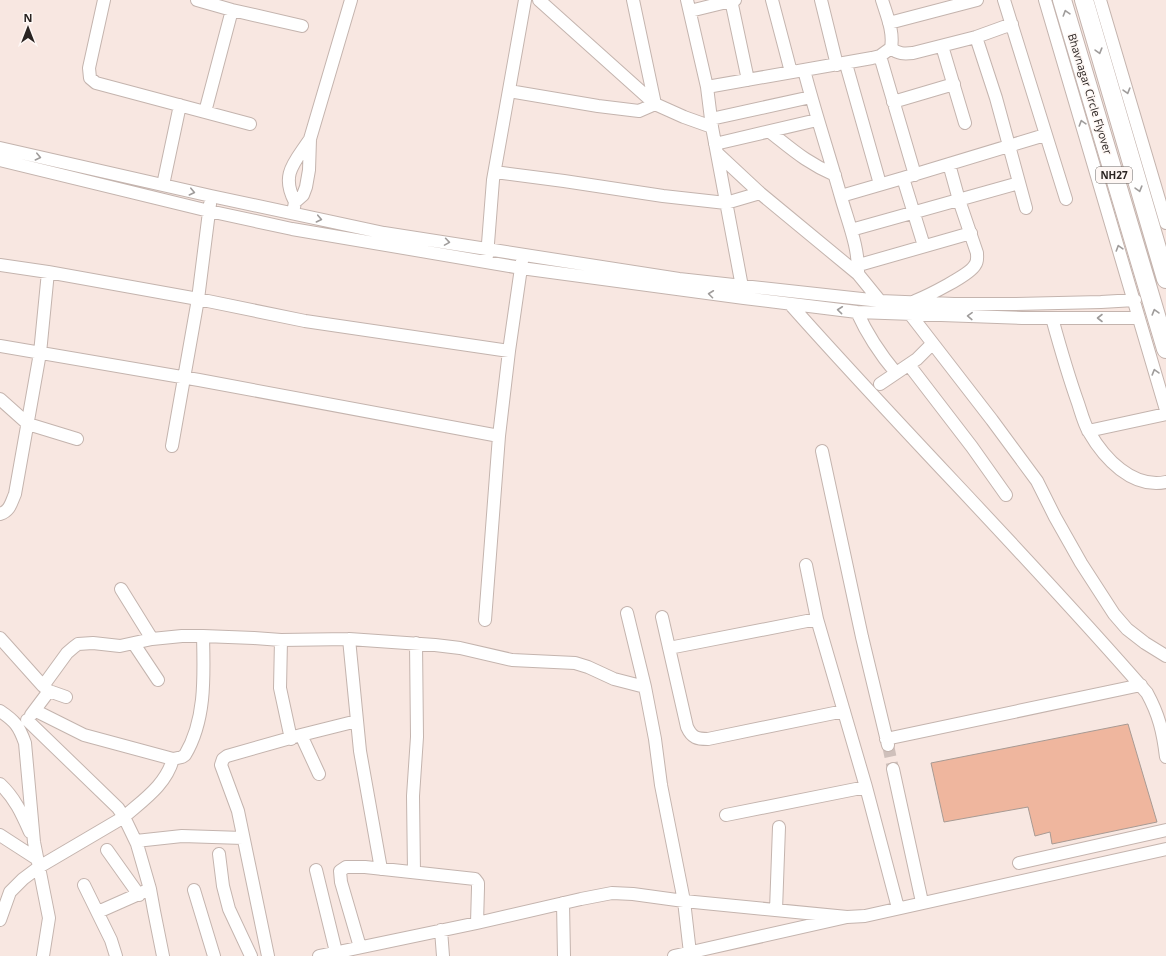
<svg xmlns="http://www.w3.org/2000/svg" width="1166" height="956" font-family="'Open Sans',sans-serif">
  <rect width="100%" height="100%" fill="#f8e7e1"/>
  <!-- building -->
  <path fill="#efb69e" stroke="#a89a93" d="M1128 724 1157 822 1052 844 1050 832 1035 836 1028 807 944 822 931 763Z"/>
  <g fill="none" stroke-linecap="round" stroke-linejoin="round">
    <!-- minor-tunnel -->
    <path stroke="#cfc0bb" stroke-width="12" stroke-dasharray="12 6" stroke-linecap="butt" d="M888 745 893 769"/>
    <!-- minor casing -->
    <g stroke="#c4b4ae" stroke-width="14">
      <path id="minor" d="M104 0 89 68 90 78 96 83 250 124
        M197 0 232 10 302 26
        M539 0 655 104 684 117 712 127 743 292
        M687 0 707 87 712 127
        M731 0 748 80
        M772 0 791 72
        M821 0 837 65
        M1004 0 1066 199
        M1045 0 1166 410
        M1100 0 1166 223
        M690 11 735 0
        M889 23 977 0
        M976 37 996 98 1026 208
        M942 46 965 123
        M891 48C898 54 904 54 913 53L976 37 1012 24
        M880 56 915 175
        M846 64 880 184
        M804 70C815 113 829 154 841 197 848 222 859 247 858 274
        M707 87 872 58 880 56 891 48C894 32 887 16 882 0
        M509 91 598 106 639 111 655 104 633 0
        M893 102 954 84
        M205 112 232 10
        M711 119 811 97
        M770 132C793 150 807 163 835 175
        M715 144 817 120
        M0 148 211 196 384 233 679 279 880 301 954 304H1013L1101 302 1135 300
        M718 154 760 193 858 274 880 301
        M0 160 209 211 292 229 521 268 744 298 857 312 1022 318H1139
        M495 172 564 181 663 196 726 203 760 193
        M903 178 924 246
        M163 185 180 105
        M841 196 903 178 1045 135
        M295 202C280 174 295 162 310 139
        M293 213 295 202 303 195 306 187 309 170 310 139 351 0
        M851 230 1019 183
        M487 256 493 180 525 0
        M0 265 48 272 198 299 305 321 509 351
        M859 265 971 233
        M915 301C927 296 970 275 975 265 978 261 977 258 977 253L959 200 949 164
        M790 304C907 436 1032 560 1147 693 1159 715 1163 732 1166 757
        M857 312C867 334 880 354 896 373
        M910 314 992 420 1037 481 1055 517 1081 563 1114 614 1127 629 1145 643 1166 656
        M1052 318C1060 347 1068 375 1078 403 1081 412 1084 424 1089 432 1104 458 1132 489 1166 482
        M0 346 199 380 499 436
        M909 365 972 447 1006 495
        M880 384 917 359 932 344
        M0 399 28 424 77 439
        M1088 431 1166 414
        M172 446 198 299 210 204
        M822 451 862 637 888 745
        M0 514C10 511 11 503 15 494L40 353 48 272
        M806 565 817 619 866 787 898 908
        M121 589 152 639
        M627 613 645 687 655 739 661 785 684 901 690 953
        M662 617 687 727C692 738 697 739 708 739L844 711
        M485 620 499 436 509 351 522 261
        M0 638 43 686 49 691 66 697
        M349 639 360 751 381 869
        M281 640 280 688 291 739
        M134 644 158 680
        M669 648 817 619
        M43 686 67 653 74 647 78 644 93 643 120 646 152 639 182 636H203L254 638 281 640 349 639 435 645 460 648 512 660 575 663 588 667 614 679 645 687
        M0 711C15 721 19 726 25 743L34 842 49 918 43 956
        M31 715 49 691
        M27 720 118 808 124 817C143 800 166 785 173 759L84 735 36 711
        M886 739 1141 685
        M173 759 182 757 185 755C206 720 204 676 203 636
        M893 769 922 902
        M319 774 301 735 357 721
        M0 784C15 798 22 814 30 832
        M726 815 866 787
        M0 835 37 859
        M136 841 182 836 243 838
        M107 850 139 895
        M219 854 223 886 229 909 251 956
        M1019 863 1166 830
        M316 870 336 952
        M414 872 413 796 417 737 416 643
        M84 885 111 940 116 956
        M150 889 154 911 163 956
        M194 890 214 956
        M563 903 564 956
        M776 910 779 827
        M0 920 10 892 23 879 39 867 124 817 137 844 150 889 98 912
        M441 930 443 956
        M360 947 341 882 340 871 346 867H365L475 879 478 883V888L477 923
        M268 956 238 811 221 765 223 759 227 756 301 735
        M319 956 477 923 581 899 612 893 633 894 684 901 847 917
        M674 956 847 917 865 916 1166 849"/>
    </g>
    <!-- highway casing -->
    <g stroke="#c4b4ae" stroke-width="20">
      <path id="highway" d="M1062 0 1166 349
        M1084 0 1166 279"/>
    </g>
    <!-- minor -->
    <use href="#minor" stroke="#fff" stroke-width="12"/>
    <!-- highway -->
    <use href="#highway" stroke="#fff" stroke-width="18"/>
  </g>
  <!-- one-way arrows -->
  <defs><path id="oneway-chevron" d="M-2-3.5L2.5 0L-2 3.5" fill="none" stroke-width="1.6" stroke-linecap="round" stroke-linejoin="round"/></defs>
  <g stroke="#9f9c9b">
    <use href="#oneway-chevron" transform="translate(1066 13) rotate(-107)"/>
    <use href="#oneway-chevron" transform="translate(1099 51) rotate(74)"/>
    <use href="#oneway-chevron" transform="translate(1127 91) rotate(74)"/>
    <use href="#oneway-chevron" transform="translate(1082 123) rotate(-107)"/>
    <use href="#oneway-chevron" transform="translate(38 157) rotate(13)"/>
    <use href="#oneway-chevron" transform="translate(1139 189) rotate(74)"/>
    <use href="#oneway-chevron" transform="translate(192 192) rotate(13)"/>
    <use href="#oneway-chevron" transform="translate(319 219) rotate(12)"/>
    <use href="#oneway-chevron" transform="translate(447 242) rotate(9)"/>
    <use href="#oneway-chevron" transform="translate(1119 248) rotate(-107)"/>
    <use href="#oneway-chevron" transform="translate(711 294) rotate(-173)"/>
    <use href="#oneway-chevron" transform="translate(840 310) rotate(-174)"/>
    <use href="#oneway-chevron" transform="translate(1155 312) rotate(-106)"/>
    <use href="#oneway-chevron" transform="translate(970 316) rotate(-178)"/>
    <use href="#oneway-chevron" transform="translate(1100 318) rotate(-180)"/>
    <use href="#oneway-chevron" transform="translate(1155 372) rotate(-106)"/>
  </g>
  <g text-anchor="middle" stroke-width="3" stroke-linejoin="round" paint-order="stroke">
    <!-- shield labels -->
    <rect fill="#fef7f4" stroke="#696360" stroke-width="1" x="1096" y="167" width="36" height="16" rx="3"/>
    <g font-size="10" font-weight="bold" fill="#292321">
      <text x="1114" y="179">NH27</text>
    </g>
    <!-- street labels -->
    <g font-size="11" fill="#292321" stroke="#fef7f4">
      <text transform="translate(1090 94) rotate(73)" y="4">Bhavnagar Circle Flyover</text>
    </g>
  </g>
  <!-- north arrow -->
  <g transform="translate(28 28)" stroke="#fef7f4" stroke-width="3" paint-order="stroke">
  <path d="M0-3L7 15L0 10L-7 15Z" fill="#292321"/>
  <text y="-6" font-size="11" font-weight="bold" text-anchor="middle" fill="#292321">N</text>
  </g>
</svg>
